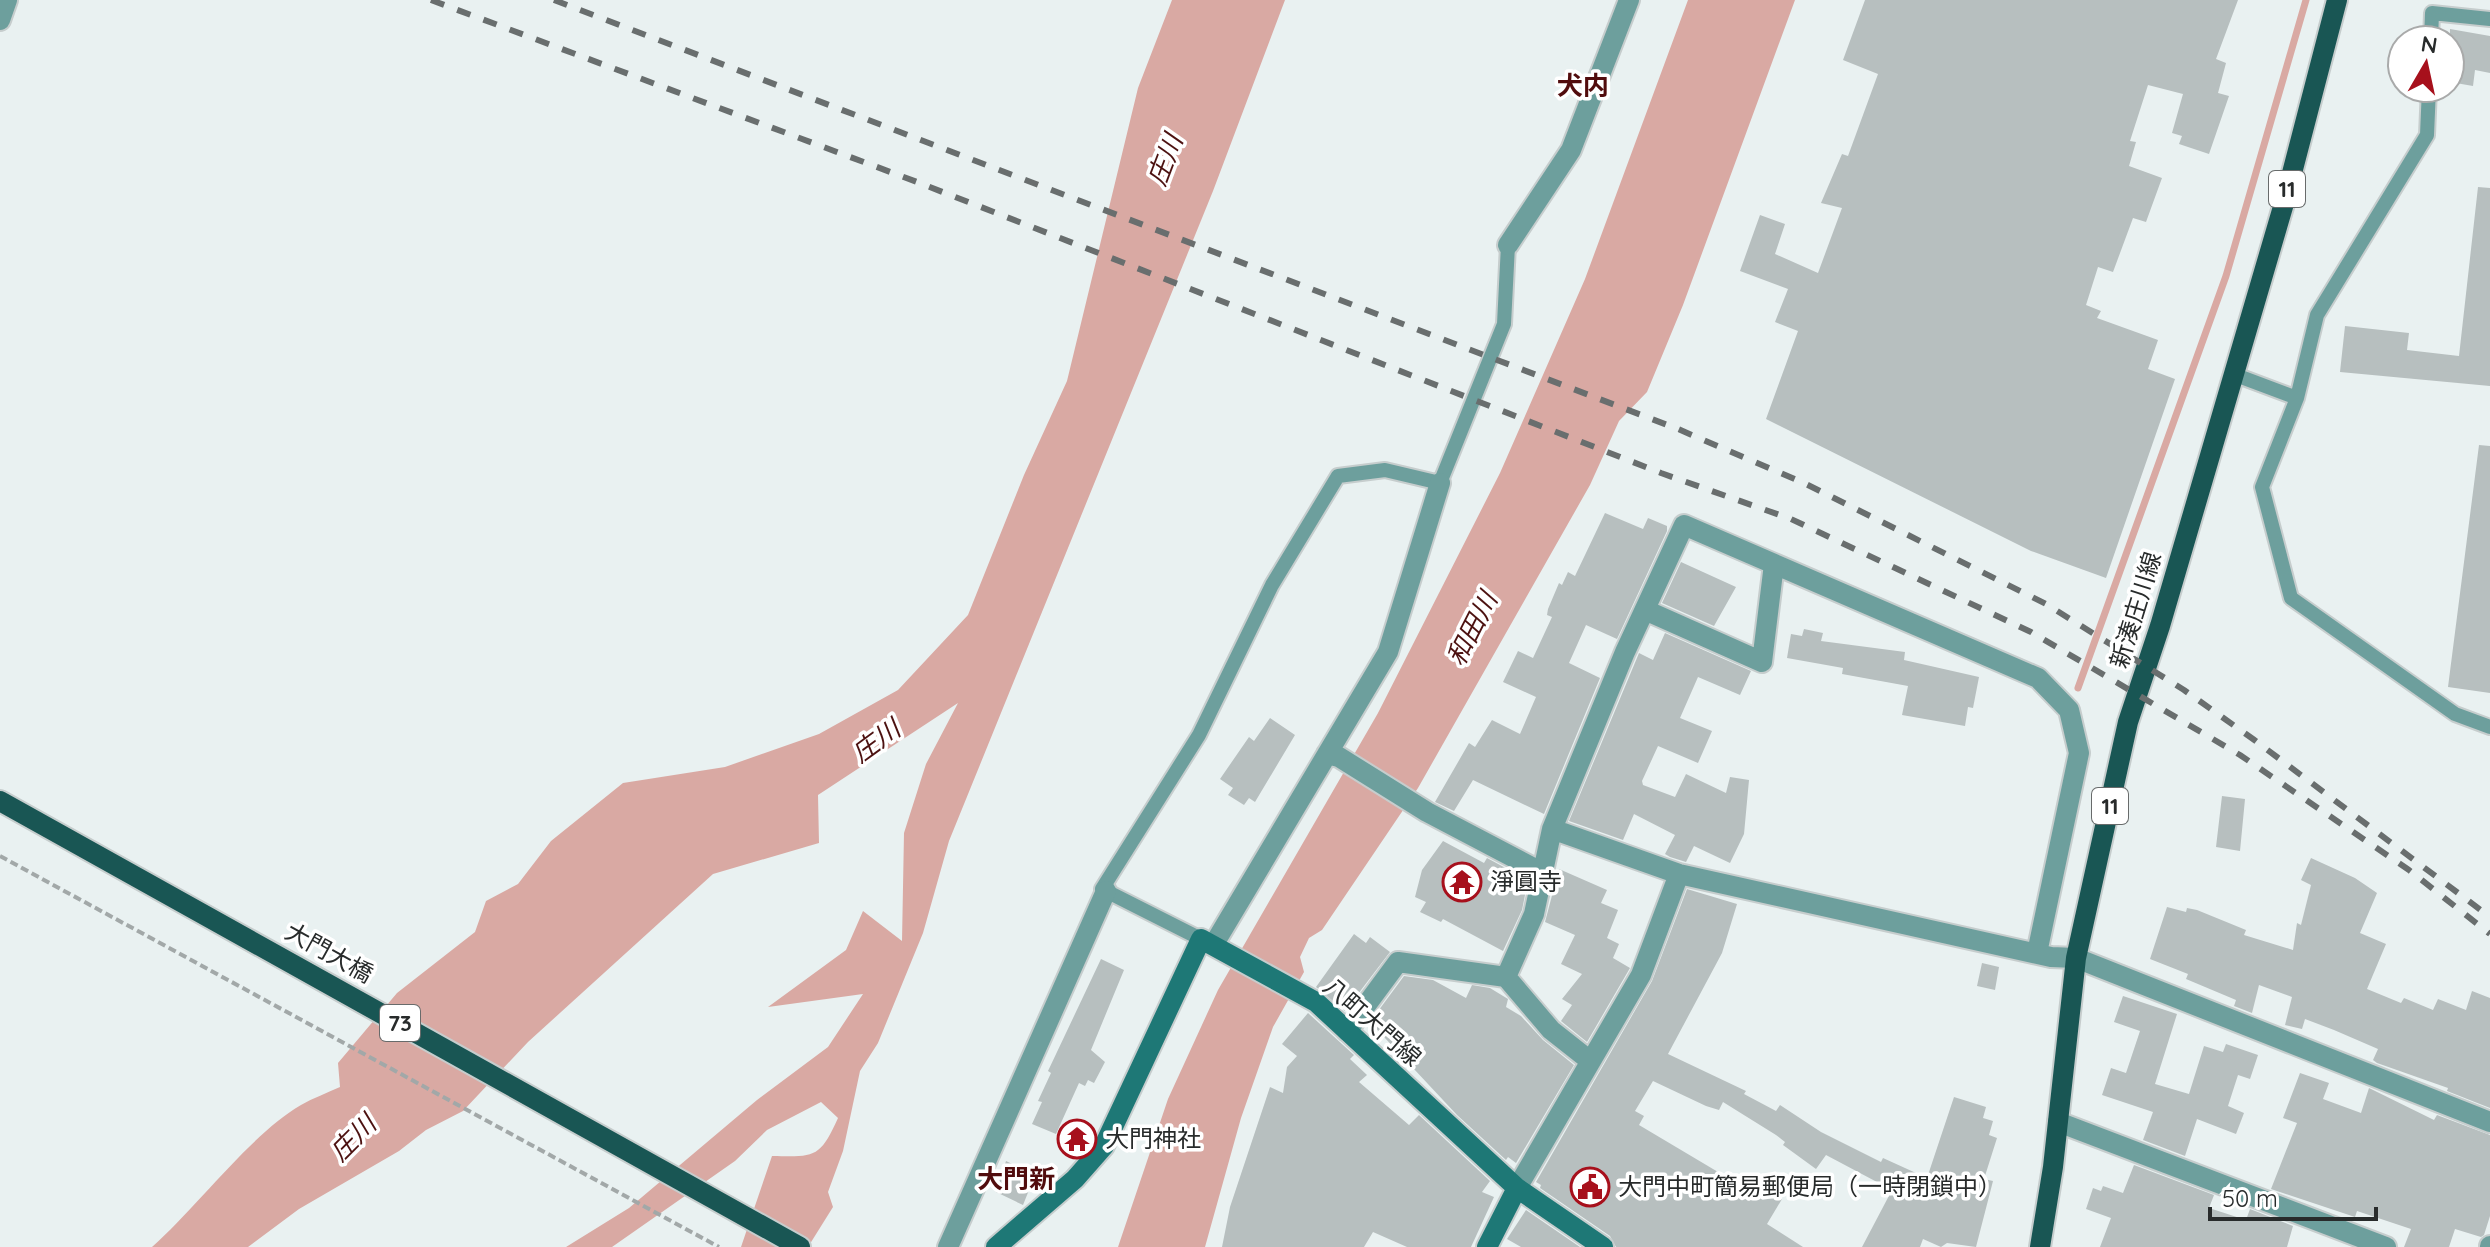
<svg xmlns="http://www.w3.org/2000/svg" width="2490" height="1247" font-family="Quicksand,'Noto Sans JP',sans-serif">
  <rect width="100%" height="100%" fill="#e9f1f1"/>
  <!-- water -->
  <path fill="#d9a9a3" d="M1172 0H1285L1213 191 949 841 923 933 878 1043 860 1071 843 1151 828 1192 833 1207 808 1247H741L772 1156C815 1157 820 1158 838 1118L821 1102 767 1130 735 1161 612 1247H566L629 1208 757 1100 828 1047 863 994 768 1007 846 950 863 911 902 941 904 833 926 764 958 703 818 795 819 843 713 874 528 1042 463 1111 426 1130 399 1151 299 1209 248 1247H152C198 1206 251 1134 301 1105 313 1098 327 1093 340 1087L338 1063 397 993 475 932 486 901 518 884 551 841 623 783 725 767 819 734 898 690 968 615 1024 475 1067 381 1138 88Z
    M1688 0H1795L1683 305 1647 392 1619 421 1590 485 1418 788 1322 930 1309 938 1300 957 1304 972 1273 1027 1241 1118 1205 1247H1118L1168 1099 1218 990 1378 713 1500 473 1585 279Z"/>
  <g fill="none" stroke-linecap="round" stroke-linejoin="round">
    <!-- stream -->
    <path stroke="#d9a9a3" stroke-width="7" d="M2078 688 2226 276 2306 0"/>
  </g>
  <!-- building -->
  <path fill="#b7bfbf" d="M1865 0H2238L2216 59 2226 63 2218 93 2229 96 2209 154 2179 144 2182 136 2172 133 2183 94 2148 85 2130 141 2136 142 2129 166 2162 178 2146 222 2133 218 2113 272 2098 267 2086 305 2101 311 2097 318 2158 340 2148 369 2175 379 2106 578 2031 551 1766 419 1798 331 1775 322 1788 289 1740 271 1760 215 1785 224 1775 254 1818 273 1842 208 1821 203 1842 154 1848 156 1878 74 1843 60Z
    M2450 29 2490 36V73L2475 70 2473 86 2450 82Z
    M2478 187 2490 188V386L2340 372 2345 326 2409 333 2407 350 2459 356Z
    M2479 445 2490 446V693L2448 687Z
    M1605 513 1643 529 1648 518 1667 526V531L1617 639 1586 625 1569 663 1600 678 1544 814 1473 780 1454 811 1435 802 1469 743 1475 747 1492 720 1520 734 1536 697 1503 682 1518 651 1533 658 1552 617 1547 615 1548 609 1559 583 1562 585 1568 572 1575 576Z
    M1681 562 1736 587 1714 626 1662 603Z
    M1804 629 1823 633 1821 641 1905 652 1904 660 1979 677 1973 708 1968 707 1965 726 1902 715 1908 686 1842 674 1843 668 1787 658 1791 634 1802 636Z
    M1665 633 1751 671 1740 695 1698 677 1680 718 1712 731 1698 763 1658 746 1642 781 1643 785 1675 797 1686 774 1726 793 1730 777 1749 780 1744 834 1730 863 1694 846 1686 862 1670 857 1665 854 1675 835 1634 814 1623 840 1569 821 1639 653 1653 660Z
    M1270 718 1295 735 1255 802 1249 798 1244 805 1228 795 1233 788 1220 779 1249 737 1254 741Z
    M2222 796 2245 799 2240 851 2216 847Z
    M1443 841 1484 863 1487 858 1528 880 1522 910 1503 951 1443 919 1441 922 1420 912 1426 902 1415 897 1422 870Z
    M2311 858 2355 878 2377 893 2360 933 2386 944 2367 989 2401 1003 2404 998 2433 1010 2438 999 2466 1010 2472 991 2490 998V1108L2447 1091 2448 1088 2377 1063 2373 1060 2378 1049 2334 1030 2305 1019 2302 1029 2285 1025 2292 997 2259 985 2252 1013 2234 1006 2236 1000 2186 979 2188 974 2150 959 2167 907 2186 912 2187 908 2197 910 2246 930 2244 935 2293 950 2297 923 2301 925 2311 885 2301 880Z
    M1559 869 1607 890 1601 903 1618 910 1607 938 1619 944 1613 958 1630 968 1587 1042 1561 1021 1572 1005 1562 999 1582 974 1561 964 1575 935 1545 922Z
    M1687 889 1737 904 1722 953 1668 1054 1746 1091 1744 1094 1776 1111 1780 1105 1821 1132 1881 1162 1883 1158 1927 1178 1954 1097 1986 1107 1983 1118 1993 1121 1989 1135 1997 1138 1984 1179 1993 1181 1976 1247 1947 1243 1941 1247 1923 1239 1920 1247H1862L1892 1190 1826 1155 1816 1169 1783 1145 1785 1142 1776 1135 1723 1102 1719 1110 1706 1106 1653 1081 1635 1111 1644 1116 1639 1125 1750 1191 1755 1183 1782 1199 1767 1224 1803 1247H1616L1610 1236 1540 1188 1541 1185 1536 1182 1652 981Z
    M1354 934 1366 943 1370 937 1390 952 1345 1011 1316 987Z
    M1101 959 1124 970 1091 1050 1105 1062 1094 1083 1088 1080 1085 1086 1079 1083 1056 1134 1032 1124 1042 1102 1038 1101 1051 1073 1048 1071Z
    M1982 963 1999 967 1995 990 1977 986Z
    M1404 976 1433 980 1466 998 1472 985 1490 988 1508 999 1506 1007 1521 1016 1543 1040 1574 1065 1516 1163 1508 1157 1506 1160 1457 1115 1370 1022Z
    M2123 996 2177 1014 2155 1084 2189 1094 2204 1046 2223 1052 2226 1044 2258 1055 2250 1079 2238 1075 2228 1106 2244 1113 2236 1134 2197 1119 2185 1156 2143 1140 2153 1112 2102 1095 2111 1068 2126 1073 2140 1031 2114 1022Z
    M1308 1013 1354 1055 1350 1059 1367 1075 1359 1082 1409 1125 1419 1115 1490 1181 1482 1192 1494 1197 1471 1247H1407L1373 1232 1364 1247H1222L1230 1207 1270 1087 1283 1093 1287 1067 1297 1056 1282 1044Z
    M2300 1073 2329 1083 2323 1099 2361 1113 2369 1088 2434 1120 2437 1115 2490 1135V1216L2484 1235 2481 1237 2455 1229 2449 1247H2404L2411 1229 2357 1211 2355 1217 2271 1189 2297 1123 2283 1118Z
    M1006 1161 1035 1175 1023 1205 996 1192Z
    M2134 1165 2214 1195 2209 1208 2246 1220 2250 1209 2293 1226 2287 1247H2100L2111 1218 2086 1209 2093 1188 2101 1191 2103 1186 2123 1193Z
    M1526 1210 1580 1247H1521L1507 1239Z"/>
  <g fill="none" stroke-linecap="round" stroke-linejoin="round">
    <!-- lane casing -->
    <g stroke="#c6cdcd" stroke-width="18">
      <path id="lane" d="M2431 40 2432 13 2490 19
        M2233 374 2297 398 2317 315 2427 135 2429 88
        M2297 398 2262 487 2291 598 2455 714 2490 727
        M1201 939 1102 889 1199 735 1272 585 1338 476 1385 470 1440 483 1504 324 1508 245"/>
    </g>
    <!-- street casing -->
    <g stroke="#c6cdcd" stroke-width="24">
      <path id="street" d="M0 20 7 0
        M1508 245 1571 150 1629 0
        M1645 610 1762 662 1774 564
        M1327 754 1339 757 1427 812 1545 874
        M1552 829 1679 874 2051 957 2076 958 2490 1122
        M1214 944 1388 652 1440 483
        M1347 1031 1398 962 1506 977
        M1589 1060 1551 1030 1506 977 1534 914 1552 829 1625 652 1684 525 2038 678 2069 710 2079 753 2037 953
        M2058 1122 2386 1247
        M1517 1188 1641 975 1679 874
        M948 1247 1106 891
        M2490 1247V1246"/>
    </g>
    <!-- secondary casing -->
    <g stroke="#c6cdcd" stroke-width="24">
      <path id="secondary" d="M996 1247 1075 1179 1104 1146 1201 939 1316 1002 1517 1188 1603 1247
        M1487 1247 1517 1188"/>
    </g>
    <!-- primary casing -->
    <g stroke="#c6cdcd" stroke-width="24">
      <path id="primary" d="M0 801 800 1247
        M2040 1247 2053 1167 2076 958 2128 722 2160 626 2285 200 2337 0"/>
    </g>
    <!-- path -->
    <path stroke="#a2a8a8" stroke-width="4" stroke-dasharray="8 4" stroke-linecap="butt" d="M0 856 719 1247"/>
    <!-- lane -->
    <use href="#lane" stroke="#6d9f9d" stroke-width="14"/>
    <!-- street -->
    <use href="#street" stroke="#6d9f9d" stroke-width="20"/>
    <!-- secondary -->
    <use href="#secondary" stroke="#1e7876" stroke-width="20"/>
    <!-- primary -->
    <use href="#primary" stroke="#195654" stroke-width="20"/>
    <!-- rail -->
    <path stroke="#696e6e" stroke-width="6" stroke-dasharray="14 14" stroke-linecap="butt" d="M431 0 917 182 1661 473 1791 519 2031 632 2240 755 2409 870 2490 934
      M554 0 1678 429 1806 484 2046 604 2184 690 2253 739 2490 917"/>
  </g>
  <!-- icons -->
  <defs>
    <g id="temple-ring" transform="scale(2)"><circle r="9.5" fill="#fff" stroke="#a7101c" stroke-width="1.5"/><path d="M0-6L5-2H3V0L6.5 2.5H4V6H1.5V3h-3V6H-4V2.5H-6.5L-3 0V-2H-5Z" fill="#a7101c"/></g>
    <g id="civic-ring" transform="scale(2)"><circle r="9.5" fill="#fff" stroke="#a7101c" stroke-width="1.5"/><path d="M-.6-6.5H3V-4.5H.6V-3L4-1V1h2V6H-6V1h2V-1L-.6-3ZM-1.2 2.5V6h2.4V2.5Z" fill="#a7101c"/></g>
  </defs>
  <g fill-rule="evenodd">
    <use href="#temple-ring" x="1462" y="882"/>
    <use href="#temple-ring" x="1077" y="1139"/>
    <use href="#civic-ring" x="1590" y="1187"/>
  </g>
  <g text-anchor="middle" stroke-width="7" stroke-linejoin="round" paint-order="stroke">
    <!-- shield labels -->
    <g fill="#fff" stroke="#686b6b" stroke-width="2">
      <rect x="2269" y="171" width="36" height="36" rx="6"/>
      <rect x="2092" y="788" width="36" height="36" rx="6"/>
      <rect x="380" y="1005" width="40" height="36" rx="6"/>
    </g>
    <g font-size="22" font-weight="bold" fill="#282b2b">
      <text x="2287" y="197">11</text>
      <text x="2110" y="814">11</text>
      <text x="400" y="1031">73</text>
    </g>
    <!-- street labels -->
    <g font-size="24" fill="#282b2b" stroke="#fff">
      <text transform="translate(2136 610) rotate(-73)" y="8">新湊庄川線</text>
      <text transform="translate(329 953) rotate(29)" y="8">大門大橋</text>
      <text transform="translate(1372 1022) rotate(41)" y="8">八町大門線</text>
    </g>
    <!-- poi labels -->
    <g font-size="24" fill="#282b2b" stroke="#fff" text-anchor="start">
      <text x="1490" y="890">淨圓寺</text>
      <text x="1105" y="1147">大門神社</text>
      <text x="1618" y="1195">大門中町簡易郵便局（一時閉鎖中）</text>
    </g>
    <!-- neighbourhood labels -->
    <g font-size="26" font-weight="bold" fill="#510c0d" stroke="#fff">
      <text x="1583" y="95">犬内</text>
      <text x="1016" y="1188">大門新</text>
    </g>
    <!-- water labels -->
    <g font-size="26" font-style="italic" fill="#4c1110" stroke="#fff">
      <text transform="translate(1165 160) rotate(-69)" y="9">庄川</text>
      <text transform="translate(1472 629) rotate(-63)" y="9">和田川</text>
      <text transform="translate(876 741) rotate(-36)" y="9">庄川</text>
      <text transform="translate(353 1138) rotate(-45)" y="9">庄川</text>
    </g>
  </g>
  <!-- north arrow -->
  <g transform="translate(2426 64) rotate(9)"><circle r="38" fill="#ffffff" stroke="#a9aaaa" stroke-width="2"/>
  <path d="M0-6L14 30L0 20L-14 30Z" fill="#a7101c"/>
  <text y="-12" font-size="22" font-weight="bold" text-anchor="middle" fill="#282b2b">N</text>
  </g>
  <!-- scale -->
  <path d="M2210 1207v12h166v-12" fill="none" stroke="#282b2b" stroke-width="4"/>
  <text x="2222" y="1207" font-size="24" fill="#282b2b" stroke="#ffffff" stroke-width="6" paint-order="stroke">50 m</text>
</svg>
